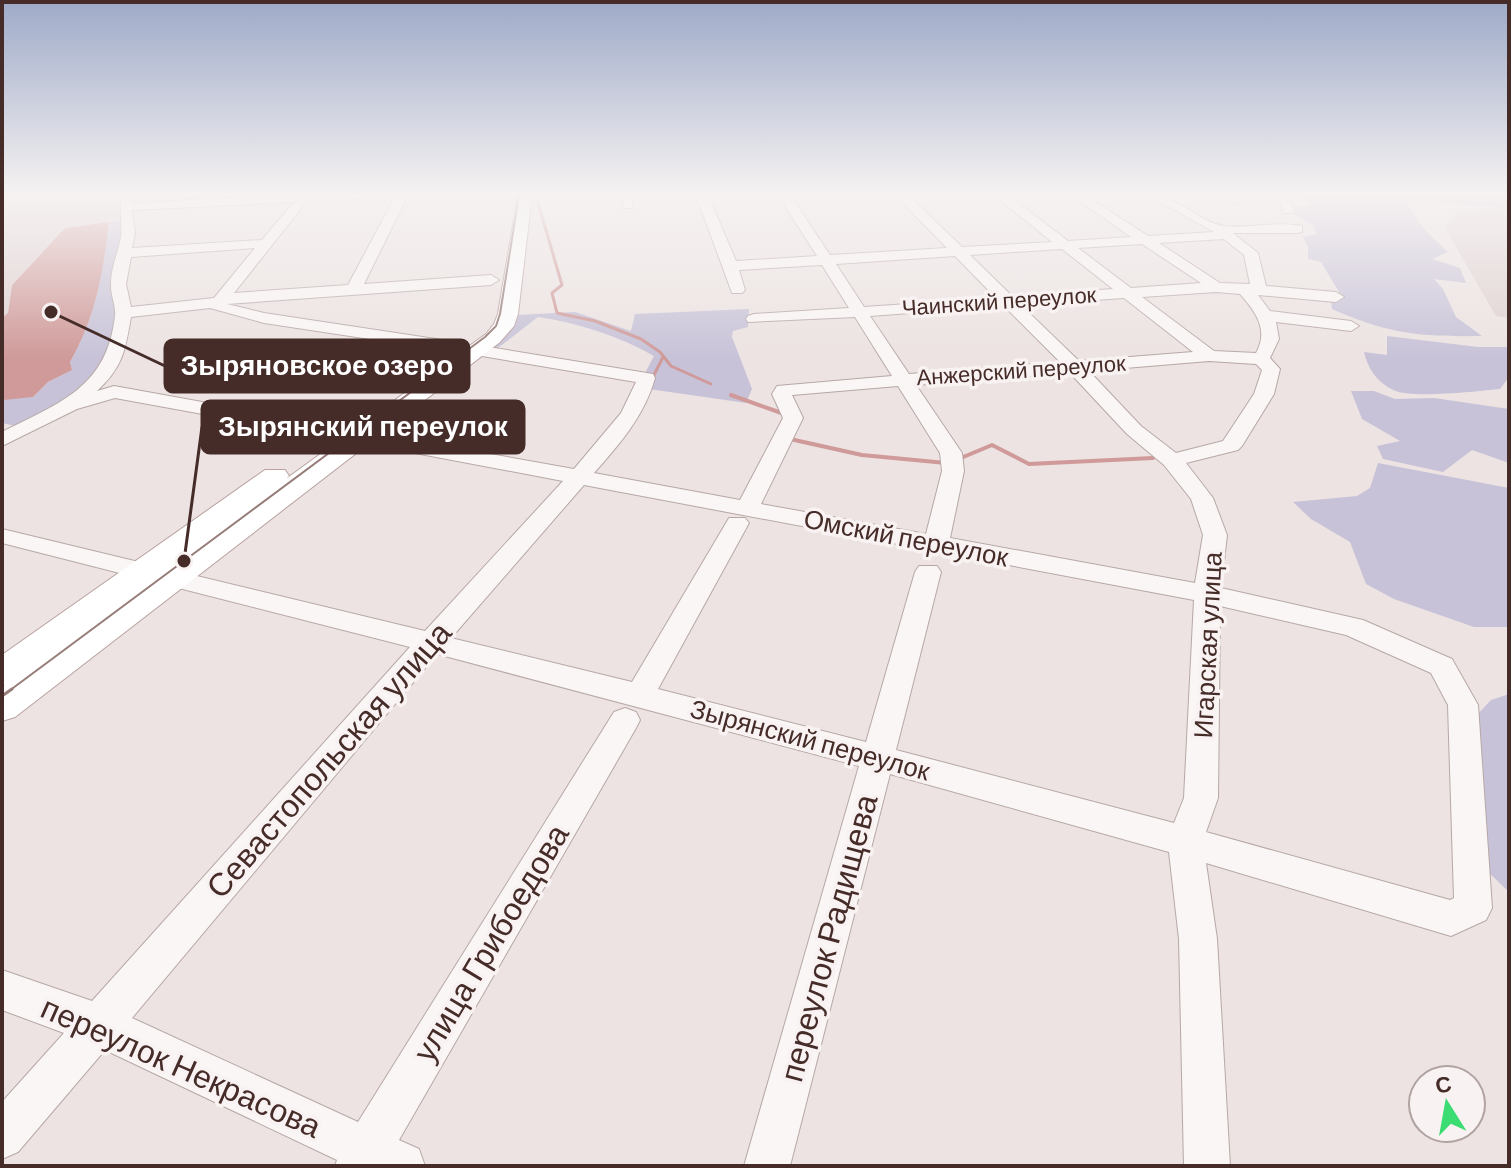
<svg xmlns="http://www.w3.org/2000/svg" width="1511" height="1168" font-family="Barlow,sans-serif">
  <rect width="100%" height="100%" fill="#ece3e2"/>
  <!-- built -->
  <path fill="#ded1d0" d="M2 195H124L120 207 121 220 65 228 12 284 8 313 2 318Z
    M1490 207 1509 208V318L1496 316 1445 228 1458 211Z"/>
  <!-- green -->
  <path fill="#c7c2d7" d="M1300 195H1509V208L1407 200C1415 222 1431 236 1448 252L1432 259 1460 268 1466 283 1434 279 1443 289 1456 317 1482 336C1420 337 1388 334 1332 309L1331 302 1339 292 1321 262 1308 259V247L1303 237 1317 234 1313 225 1293 214 1291 207 1313 205Z
    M121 220C124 247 124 340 109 361 87 393 54 411 21 427L2 423V398L33 397 48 382 72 370 70 362C96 317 102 273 109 222Z
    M749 309 748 327 733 331 732 337 752 389 746 403 649 389 645 373 654 356C619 336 578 323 538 317L494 351 481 349 516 315 575 312 631 331 635 314Z
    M1387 336 1478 347H1509V377L1500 389C1478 391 1412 399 1393 390 1377 382 1368 369 1364 352L1387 355Z
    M1351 391H1374L1395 399 1434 398 1509 409V463L1472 450 1443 472 1383 459 1377 446 1400 441 1362 419Z
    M1378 463 1509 488V627H1474L1394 599 1366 584 1350 542 1311 519 1293 502 1357 496 1370 488Z
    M1509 694V892L1484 868 1473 719 1491 700Z"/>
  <!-- water -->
  <path fill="#cf9a99" d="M109 222C103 272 96 317 70 362L72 370 48 382 33 397 4 400 2 318 8 313 12 285 65 228Z"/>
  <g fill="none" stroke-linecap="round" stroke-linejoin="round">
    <!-- stream-far1 -->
    <path stroke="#cf9a99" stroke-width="3" d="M530 198 538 203 562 285 552 293 557 313 595 321 641 339 660 352 671 366 711 384
      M652 379 663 357"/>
    <!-- stream -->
    <path stroke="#cf9a99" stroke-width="4" d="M731 395 787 415
      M792 436 790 439 862 455 946 463
      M961 458 992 445 1029 464 1153 458"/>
    <!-- minor casing -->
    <g stroke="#b7a8a6" stroke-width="2">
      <path id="minor" d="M123 195H135L132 203 286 195H363L357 199 307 201 234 293 348 285 396 195H408L364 284 491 275 499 280 491 285 227 304 264 313 462 343 465 347 456 352 264 323 210 308 131 317C125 351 123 367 97 391L114 386 335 426 345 432 342 436 335 438 115 398 77 409 2 446V432C59 403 107 388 115 316 116 306 111 296 111 286 110 270 118 253 121 237 123 222 118 210 123 195ZM294 202 262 240 132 248 135 234 132 210ZM255 248 214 298 131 307 126 284 131 257Z
        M621 195H633L632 208H624Z
        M696 195H708L736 261 817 256 778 195H790L830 255 947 248 895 195H908L962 247 1052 242 994 195H1008L1068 241 1131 237 1071 195H1085L1148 236 1214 232 1148 195C1179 195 1197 222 1224 226 1248 229 1275 221 1302 226V232L1297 233H1233L1258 253 1266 286 1336 292 1344 297 1336 302 1258 295 1270 311 1351 321 1359 326 1351 331 1276 322 1279 339 1270 358 1280 369 1274 394 1242 446 1238 450 1186 463 1213 498 1227 535 1221 588 1363 620 1452 659 1478 705 1492 908 1486 920 1451 936 1206 863 1217 939 1230 1166H1184L1179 939 1169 852 890 774 790 1166H744L859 766 437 654 132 1018 358 1122 614 712 625 708 636 712 640 720 636 728 399 1140 419 1149 425 1166H335L337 1160 105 1050 18 1152 2 1159V1102L64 1033 2 1010V970L92 1001 410 647 2 543V529L425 631 563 481 362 443 352 437 355 433 362 431 574 469 621 413 636 382 470 354 467 350 476 345 653 374 655 378C645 415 619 445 594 473L740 500 783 418 772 394 777 386 892 376 855 317 748 322 746 319 748 316 754 314 849 308 822 265 739 270 745 290 742 293H732ZM1224 239 1244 255 1250 284 1220 283 1159 243ZM1142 244 1201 283 1131 288 1078 248ZM1062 249 1113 289 1012 296 970 255ZM955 256 996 298 864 307 836 264ZM1216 292 1240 294C1256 312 1269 330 1256 353L1214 351 1142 297ZM1124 298 1193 352 1079 361 1021 305ZM1004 306 1060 362 909 374 870 316ZM1209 361 1256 364 1262 370 1254 394 1223 441 1176 453 1141 426 1089 371ZM1070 373 1127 434 1164 465 1191 499 1203 535 1195 583 950 538 964 471 962 453 916 385ZM898 386 940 453 942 471 926 534 761 504 803 418 792 395ZM584 485 1194 600 1184 798 1174 823 896 750 941 572 937 566H919L915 572 866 742 658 689 749 523 745 518H729L632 682 451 638ZM1220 606 1346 635 1431 673 1448 705 1454 898 1450 900 1206 832 1218 798Z
        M1233 195H1245L1247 201 1237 204Z
        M1276 195H1288L1294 210 1292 213H1284Z"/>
    </g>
    <!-- major casing -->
    <g stroke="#b9a2a0" stroke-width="2">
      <path id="major" d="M518 195H532L518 314 514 326 500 342 15 717 2 721V687L5 685 2 686V655L265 470H285L289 476 286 479 486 334 494 324 498 314Z"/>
    </g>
    <!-- minor -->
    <use href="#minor" fill="#f9f6f5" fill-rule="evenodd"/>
    <!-- major -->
    <use href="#major" fill="#fff" fill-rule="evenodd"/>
    <!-- tram-far1 -->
    <path stroke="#977d79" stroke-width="2" d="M9 691 485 337 496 326 500 314 519 195"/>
    <!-- tram -->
    <path stroke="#977d79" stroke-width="3" d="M2 696 12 689"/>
  </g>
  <!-- sky -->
  <linearGradient id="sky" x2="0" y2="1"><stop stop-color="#9eaac8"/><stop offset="0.54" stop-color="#f6f2f2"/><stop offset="1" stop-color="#f6f2f2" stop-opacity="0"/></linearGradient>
  <rect width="1511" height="359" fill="url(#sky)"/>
  <g text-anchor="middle" stroke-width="7" stroke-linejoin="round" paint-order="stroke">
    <!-- far-street labels -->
    <g font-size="22" fill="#462c28" stroke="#f9f2f2">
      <text transform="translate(999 301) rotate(-4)" y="8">Чаинский переулок</text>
      <text transform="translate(1021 370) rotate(-4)" y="8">Анжерский переулок</text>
    </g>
    <!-- street labels -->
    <g font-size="26" fill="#462c28" stroke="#f9f2f2">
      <text transform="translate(906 538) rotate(11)" y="9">Омский переулок</text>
      <text transform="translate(1208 645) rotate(-87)" y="9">Игарская улица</text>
      <text transform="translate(810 740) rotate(15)" y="9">Зырянский переулок</text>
    </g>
    <!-- near-street labels -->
    <g font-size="32" fill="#462c28" stroke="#f9f2f2">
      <text transform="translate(329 760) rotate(-49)" y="11">Севастопольская улица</text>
      <text transform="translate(829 938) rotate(-75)" y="11">переулок Радищева</text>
      <text transform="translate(491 943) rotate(-59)" y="11">улица Грибоедова</text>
      <text transform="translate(181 1067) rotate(24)" y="11">переулок Некрасова</text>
    </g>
  </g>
  <!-- callouts -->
  <path fill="none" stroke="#462c28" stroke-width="3" d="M51 312L165 366M184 561L202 427"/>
  <g fill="#462c28" stroke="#f9f2f2" stroke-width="3">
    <circle cx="51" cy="312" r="8"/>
    <circle cx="184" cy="561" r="8"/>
  </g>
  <g fill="#462c28" stroke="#462c28" stroke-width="3">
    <rect x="165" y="340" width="304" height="52" rx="8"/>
    <rect x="202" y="401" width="322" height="52" rx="8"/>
  </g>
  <g font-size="28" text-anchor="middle" font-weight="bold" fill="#fff">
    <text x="317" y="375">Зыряновское озеро</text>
    <text x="363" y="436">Зырянский переулок</text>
  </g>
  <!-- border -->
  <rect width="1511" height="1168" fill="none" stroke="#462c28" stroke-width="8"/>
  <!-- north arrow -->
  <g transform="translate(1447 1104) rotate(349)"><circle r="38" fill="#f9f2f2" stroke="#b1a3a1" stroke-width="2"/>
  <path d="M0-6L14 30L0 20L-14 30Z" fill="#3bdc72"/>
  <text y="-12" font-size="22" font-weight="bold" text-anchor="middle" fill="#462c28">С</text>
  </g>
</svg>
